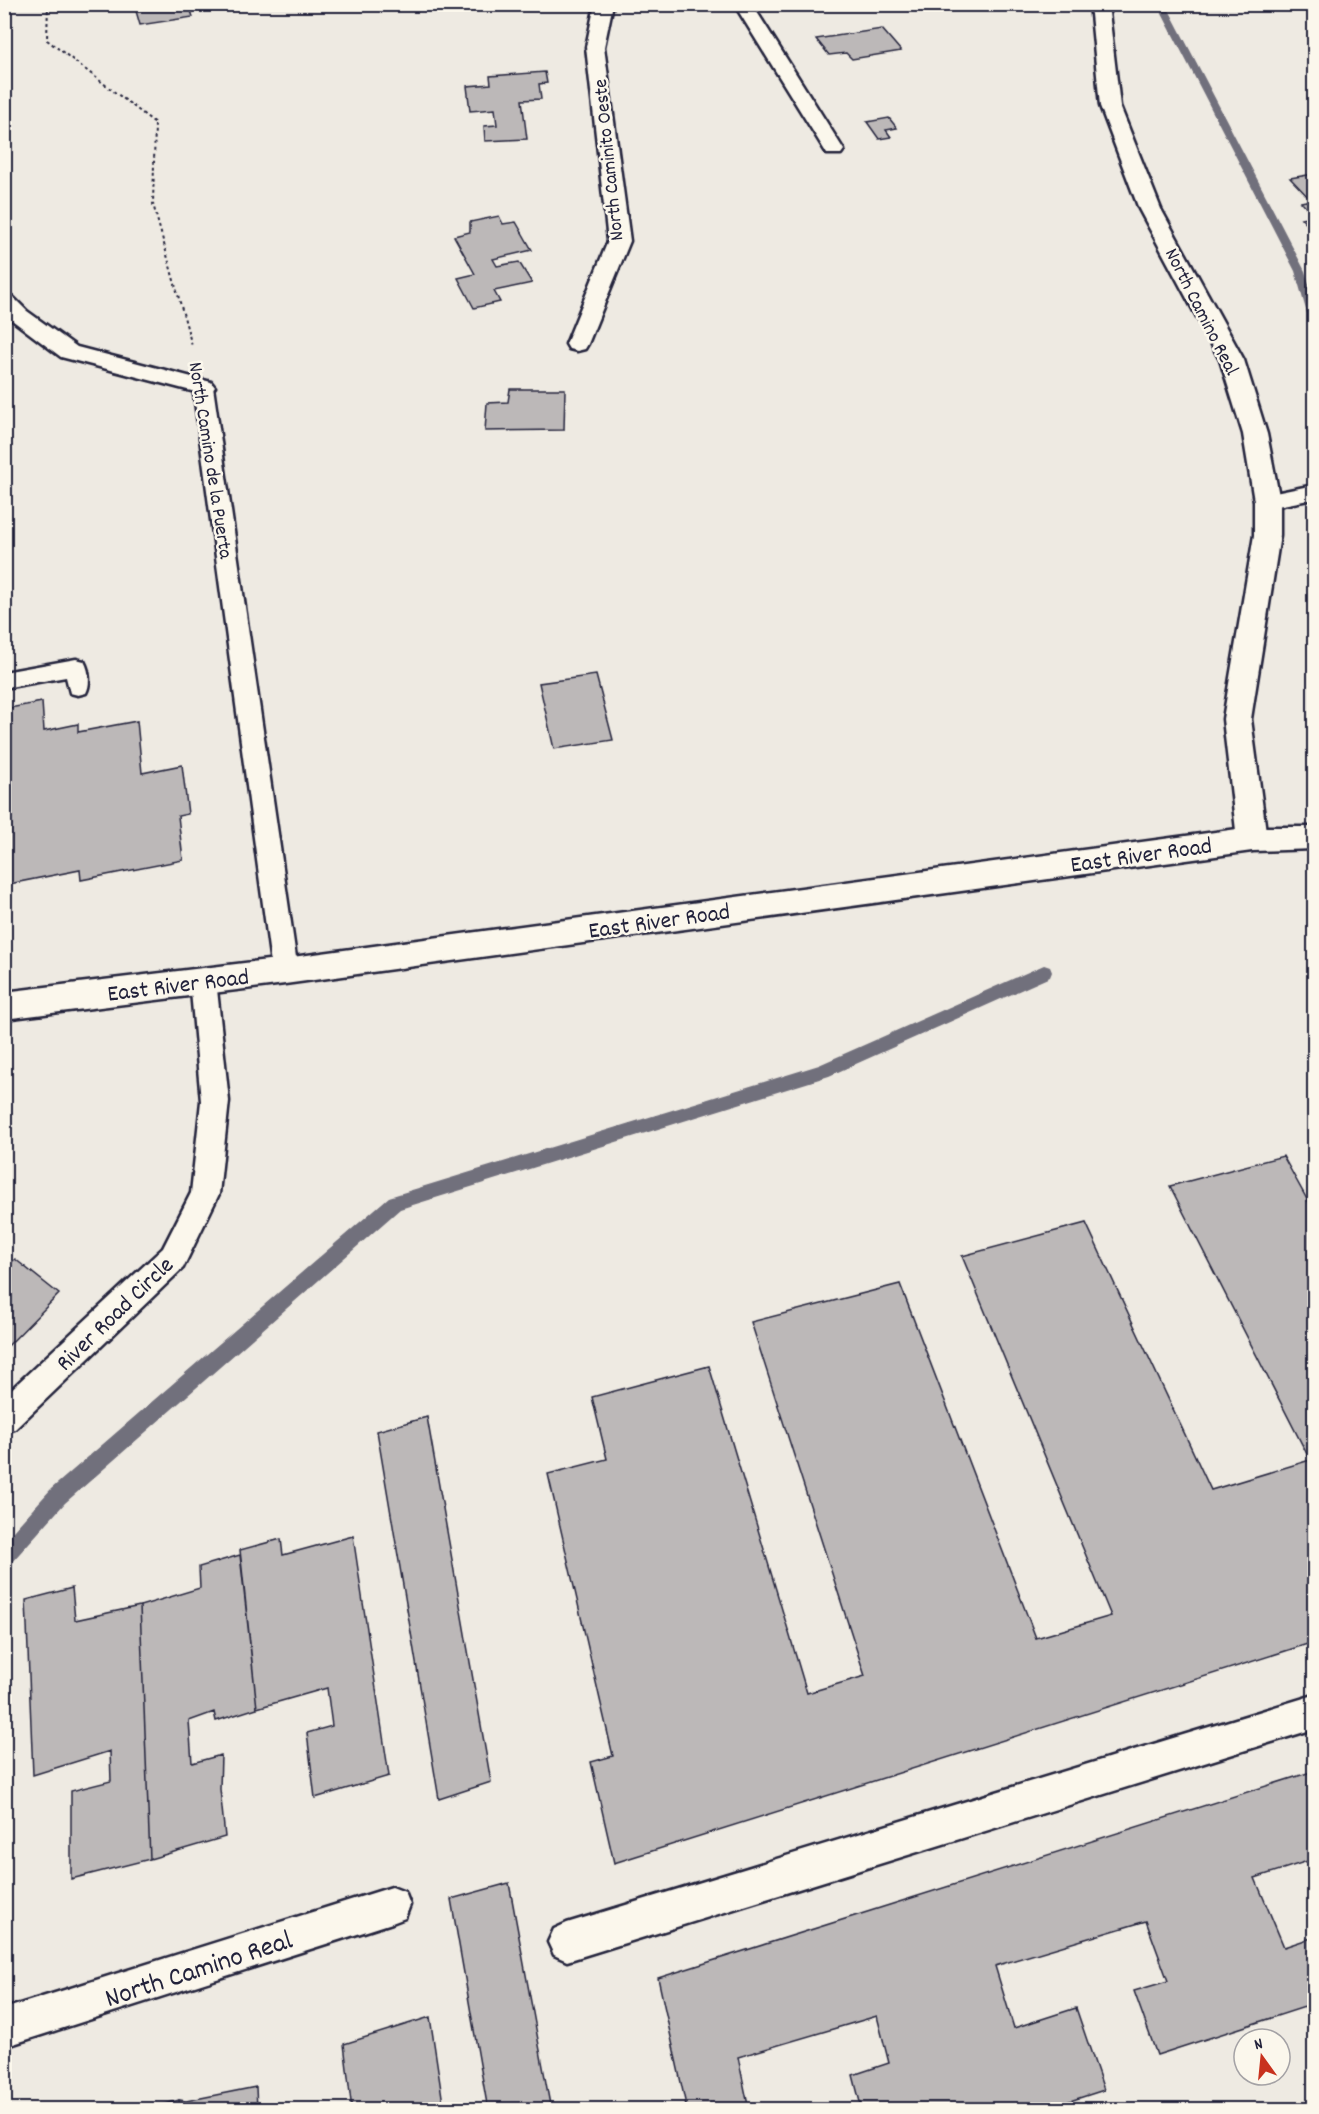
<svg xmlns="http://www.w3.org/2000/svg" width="1319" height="2114" font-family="Dekko,sans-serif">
  <rect width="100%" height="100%" fill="#eeeae2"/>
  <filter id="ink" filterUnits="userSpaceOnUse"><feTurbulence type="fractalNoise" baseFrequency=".0167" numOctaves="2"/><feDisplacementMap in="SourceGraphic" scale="12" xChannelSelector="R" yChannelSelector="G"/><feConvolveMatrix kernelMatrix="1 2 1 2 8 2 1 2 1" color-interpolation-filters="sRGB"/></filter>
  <g filter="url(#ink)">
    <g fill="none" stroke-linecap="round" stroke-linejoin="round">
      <!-- stream -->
      <path fill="#716f7c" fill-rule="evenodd" d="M1157 4H1166L1305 271 1314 300V320L1308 317 1295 271Z
        M1044 965 1050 967 1052 972 1050 977 829 1076 400 1209 65 1503 11 1563 4 1566V1541L51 1489 389 1197 819 1065Z"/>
    </g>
    <!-- building -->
    <path fill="#bcb8b8" stroke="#22223b" stroke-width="1.5" d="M134 4H189L193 17 140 25Z
      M882 29 901 51 852 59 846 53 829 55 816 39Z
      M545 72 547 83 539 84 541 99 522 100 527 139 485 141 484 126 497 125 495 109 470 111 467 86 491 84 490 76Z
      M889 118 897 128 886 130 891 137 879 139 867 122Z
      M1314 174V232L1301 218 1314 216 1301 202 1311 200 1290 178Z
      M499 216 503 224 516 222 532 250 493 259 497 266 519 262 532 283 494 291 500 302 474 308 458 278 475 274 454 236 470 232V222Z
      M510 389H565L564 430 485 431 487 403 508 402Z
      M596 675 613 740 554 749 539 683Z
      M42 702 44 731 78 724V732L137 721 142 773 182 765 188 814 178 816 183 860 81 880 80 870 4 885V709Z
      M1283 1156 1314 1212V1642L614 1863 591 1762 613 1756 548 1474 607 1459 592 1397 709 1366 807 1693 865 1676 751 1322 900 1284 1036 1638 1111 1616 962 1256 1086 1223 1211 1490 1310 1460 1170 1186Z
      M15 1259 59 1294 4 1350V1269Z
      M427 1417 491 1782 439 1799 377 1431Z
      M353 1536 389 1776 315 1798 307 1733 332 1726 327 1688 257 1708 240 1550 281 1539 283 1555Z
      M240 1555 257 1708 216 1721 214 1712 189 1721 192 1763 221 1755 220 1789 225 1837 150 1859 140 1606 200 1588 199 1567Z
      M72 1588 75 1620 140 1606 150 1859 71 1879V1791L111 1781 110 1751 33 1775 26 1600Z
      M1314 1771V1859L1255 1878 1284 1947 1314 1937V2004L1157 2055 1134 1991 1168 1981 1146 1921 995 1966 1014 2028 1076 2008 1104 2090 1042 2110H862L853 2075 889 2063 877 2016 738 2057 749 2110H687L658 1978Z
      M509 1883 551 2110H488L451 1899Z
      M430 2017 444 2110H352L344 2044Z
      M256 2087 257 2110H180L179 2100 186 2101Z
      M179 2100 180 2110H145Z"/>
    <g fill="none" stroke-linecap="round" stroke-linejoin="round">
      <!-- service casing -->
      <g stroke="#22223b" stroke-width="5">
        <path id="service" d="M203 381 210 383 213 387 298 971 294 979 285 982 276 979 272 971 193 387 196 383Z
          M1314 485V499L1267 508 1260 506 1257 501 1260 496Z
          M76 659 84 661C89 670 91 684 86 693L78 695 70 693 66 677 4 688V672Z
          M203 969 212 972 216 980 229 1101 219 1194 183 1268 15 1429 4 1433V1396L163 1248 191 1193 201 1101 190 980 194 972Z
          M1314 1695V1729L567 1961 554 1955 548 1942 554 1929 567 1923Z
          M392 1887 405 1892 410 1905 405 1918 392 1923 4 2047V2009Z"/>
      </g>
      <!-- minor casing -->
      <g stroke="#22223b" stroke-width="5">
        <path id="minor" d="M595 4H613L604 47 630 241 588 344 585 349 577 351 569 349 566 344 608 241 586 47Z
          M734 4H752L844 150 841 154H827Z
          M1090 4H1108L1120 106 1161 209 1244 360 1267 434 1280 501V535L1251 719 1267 839 1263 847 1252 851 1241 847 1237 839 1223 719 1254 535V501L1243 434 1220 360 1139 209 1100 106Z
          M4 294 12 296 27 311 77 347 211 382 215 387 211 392 203 394 61 357 4 314Z"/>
      </g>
      <!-- primary casing -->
      <g stroke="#22223b" stroke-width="5">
        <path id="primary" d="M1252 827H1314V849L1252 851 285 984 4 1019V992L285 958Z"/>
      </g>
      <!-- path -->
      <path stroke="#22223b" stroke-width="2" stroke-dasharray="3 3" stroke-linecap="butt" d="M48 4 47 40 155 123 153 204 192 346"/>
      <!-- service -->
      <use href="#service" fill="#fbf7ec" fill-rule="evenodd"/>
      <!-- minor -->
      <use href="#minor" fill="#fbf7ec" fill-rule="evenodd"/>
      <!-- primary -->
      <use href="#primary" fill="#fbf7ec" fill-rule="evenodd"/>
    </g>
  </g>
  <g text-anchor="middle" stroke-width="5" stroke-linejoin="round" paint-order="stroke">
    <!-- far-street labels -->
    <g font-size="20" fill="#22223b" stroke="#fbf7ec">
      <text transform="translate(607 160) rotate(-96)" y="7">North Caminito Oeste</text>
      <text transform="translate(1203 311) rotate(63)" y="7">North Camino Real</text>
      <text transform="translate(212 460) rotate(81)" y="7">North Camino de la Puerta</text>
    </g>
    <!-- street labels -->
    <g font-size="24" fill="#22223b" stroke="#fbf7ec">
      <text transform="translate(1141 854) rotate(-8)" y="8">East River Road</text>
      <text transform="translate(659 920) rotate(-8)" y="8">East River Road</text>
      <text transform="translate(178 984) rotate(-7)" y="8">East River Road</text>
      <text transform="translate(114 1313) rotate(-44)" y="8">River Road Circle</text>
    </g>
    <!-- near-street labels -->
    <g font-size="28" fill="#22223b" stroke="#fbf7ec">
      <text transform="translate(198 1967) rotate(-18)" y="10">North Camino Real</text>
    </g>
  </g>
  <!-- margin -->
  <rect width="1319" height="2114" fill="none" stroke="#fbf7ec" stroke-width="24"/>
  <rect x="12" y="12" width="1295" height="2090" fill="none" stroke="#22223b" stroke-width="2" filter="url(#ink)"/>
  <!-- north arrow -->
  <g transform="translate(1262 2057) rotate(345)"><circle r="28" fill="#fbf7ec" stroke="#a4a2a5" stroke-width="1.5"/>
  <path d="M0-4.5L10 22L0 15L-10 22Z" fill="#c8321e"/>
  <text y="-9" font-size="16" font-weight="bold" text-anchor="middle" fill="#22223b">N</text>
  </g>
</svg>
